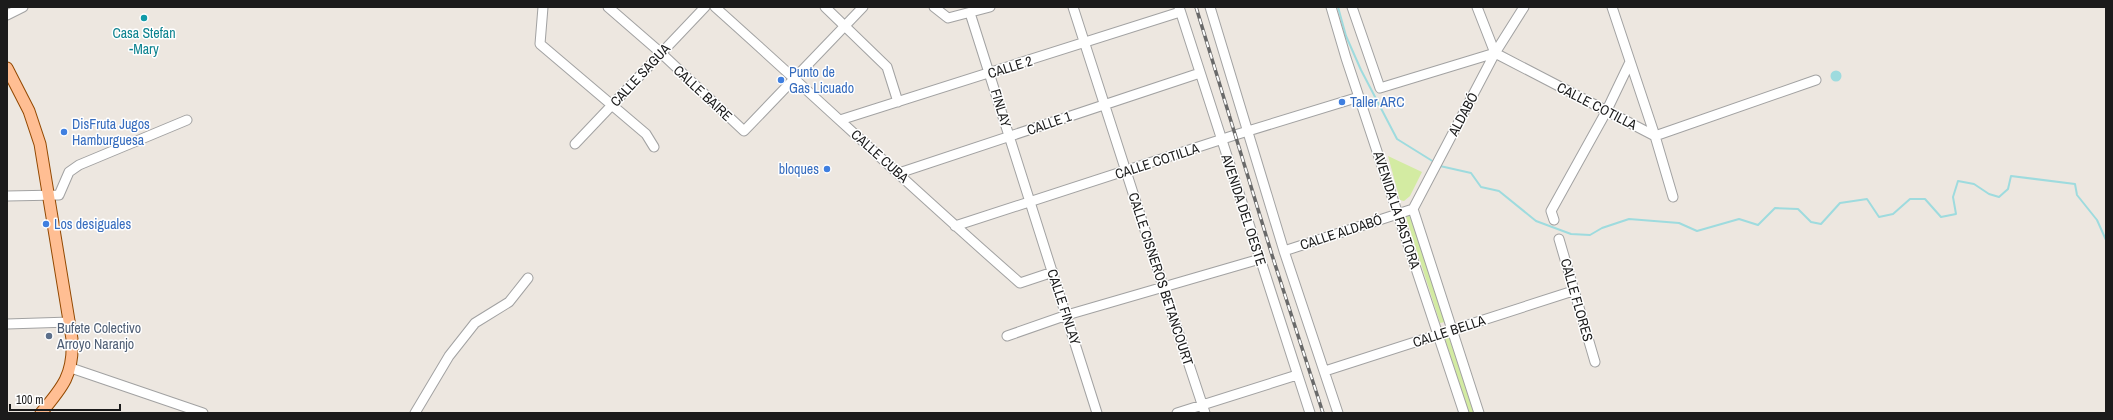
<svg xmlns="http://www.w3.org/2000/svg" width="2113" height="420" font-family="'Archivo Narrow',sans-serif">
  <rect width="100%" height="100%" fill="#ede7e0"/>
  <!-- grass -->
  <path fill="#d3eba2" d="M1388 156 1422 172 1410 196 1404 201 1400 200Z
    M1410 215 1445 322 1440 323 1406 217Z
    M1449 337 1474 413H1469L1445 339Z"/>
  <!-- water -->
  <path fill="#9edbde" d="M1830.5 76a5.5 5.5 0 1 1 11 0a5.5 5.5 0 1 1-11 0Z"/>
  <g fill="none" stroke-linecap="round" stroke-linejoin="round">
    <!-- stream -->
    <path stroke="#9edbde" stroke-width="2" d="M1338 7 1346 36 1361 70 1397 139 1434 162
      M1440 166 1471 173 1481 187 1499 191 1536 221 1571 234 1590 235 1602 228 1629 219 1679 223 1697 231 1739 219 1758 225 1775 208 1798 209 1811 222 1821 224 1840 203 1867 199 1879 217 1893 214 1910 199H1925L1941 217 1956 214 1953 197 1958 181 1974 184 1989 194 1999 197 2008 189 2011 176 2075 184 2077 195 2097 220 2106 240"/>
    <!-- minor casing -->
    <g stroke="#a2a2a2" stroke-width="11">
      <path id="minor" d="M543 7 540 44 646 134 654 147
        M608 7 661 53 744 131 863 7
        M715 7C817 98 917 193 1020 283L1053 272
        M825 7 887 67 898 102
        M934 7 948 18 990 7
        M1073 7 1163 286 1205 413
        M1179 7 1310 413
        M1210 7 1284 251 1338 413
        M1331 7 1346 58 1464 413
        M1352 7 1380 88 1495 53 1655 136 1816 80
        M1477 7 1495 53
        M1612 7 1655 136 1673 197
        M970 13 1097 413
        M7 15 23 7
        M840 120 1180 12
        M575 144 705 7
        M899 173 1200 73
        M7 196 59 195 69 172 79 165 187 120
        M1413 209 1479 413
        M1554 220 1551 211 1606 112 1630 62
        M955 226 1235 135 1359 97
        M1559 239 1595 362
        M1284 251 1413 209 1495 53 1524 7
        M7 324 70 322
        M1007 336 1067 315 1260 259
        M71 368 203 413
        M1325 371 1573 291
        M415 413 449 356 475 323 509 302 528 278
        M1177 413 1297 375"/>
    </g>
    <!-- major casing -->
    <g stroke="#924800" stroke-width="13">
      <path id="major" d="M7 68 29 111 40 144 72 339C74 374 63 387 41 413"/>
    </g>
    <!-- minor -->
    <use href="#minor" stroke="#fff" stroke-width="9"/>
    <!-- major -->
    <use href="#major" stroke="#ffbe93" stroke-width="11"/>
    <!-- rail casing -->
    <g stroke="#696969" stroke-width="3.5">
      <path id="rail" d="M1196 7 1272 255 1323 413"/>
    </g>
    <!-- rail -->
    <use href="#rail" stroke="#fff" stroke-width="2" stroke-dasharray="6" stroke-linecap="butt"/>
  </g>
  <!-- markers -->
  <circle fill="#0f9aa8" stroke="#fff" stroke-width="1.5" cx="144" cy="18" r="4"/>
  <g fill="#3f7fe0" stroke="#fff" stroke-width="1.5">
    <circle cx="781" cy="80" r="4"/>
    <circle cx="1342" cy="102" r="4"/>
    <circle cx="64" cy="132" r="4"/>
    <circle cx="827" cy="169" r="4"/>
    <circle cx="46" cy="224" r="4"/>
  </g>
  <circle fill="#5c6f8a" stroke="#fff" stroke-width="1.5" cx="49" cy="336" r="4"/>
  <g text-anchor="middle" stroke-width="3" stroke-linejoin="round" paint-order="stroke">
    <!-- culture labels -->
    <g font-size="14" fill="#0d838f" stroke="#fff">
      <text x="144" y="38">Casa Stefan<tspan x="144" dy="16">-Mary</tspan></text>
    </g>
    <!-- street labels -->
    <g font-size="14" fill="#1b1b1b" stroke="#fff">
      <text transform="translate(1010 67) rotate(-17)" y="5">CALLE 2</text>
      <text transform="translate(640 75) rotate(-47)" y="5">CALLE SAGUA</text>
      <text transform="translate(703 93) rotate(43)" y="5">CALLE BAIRE</text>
      <text transform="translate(1597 106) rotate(27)" y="5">CALLE COTILLA</text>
      <text transform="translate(1001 108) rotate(73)" y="5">FINLAY</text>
      <text transform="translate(1463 114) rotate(-62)" y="5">ALDABÓ</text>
      <text transform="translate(1049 123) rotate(-19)" y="5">CALLE 1</text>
      <text transform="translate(880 156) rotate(42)" y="5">CALLE CUBA</text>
      <text transform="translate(1157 161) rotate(-18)" y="5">CALLE COTILLA</text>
      <text transform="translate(1244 210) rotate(72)" y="5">AVENIDA DEL OESTE</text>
      <text transform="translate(1397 210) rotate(72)" y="5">AVENIDA LA PASTORA</text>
      <text transform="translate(1341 232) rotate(-18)" y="5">CALLE ALDABÓ</text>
      <text transform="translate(1161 279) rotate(72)" y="5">CALLE CISNEROS BETANCOURT</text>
      <text transform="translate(1577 300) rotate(74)" y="5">CALLE FLORES</text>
      <text transform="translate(1064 307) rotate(72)" y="5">CALLE FINLAY</text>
      <text transform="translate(1449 331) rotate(-18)" y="5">CALLE BELLA</text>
    </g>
    <!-- shop labels -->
    <g font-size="14" fill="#366cbe" stroke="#fff" text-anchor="start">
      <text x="789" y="77">Punto de<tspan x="789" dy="16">Gas Licuado</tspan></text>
      <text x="1350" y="107">Taller ARC</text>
      <text x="72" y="129">DisFruta Jugos<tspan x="72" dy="16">Hamburguesa</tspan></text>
      <text x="819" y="174" text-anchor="end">bloques</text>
      <text x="54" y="229">Los desiguales</text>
    </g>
    <!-- service labels -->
    <g font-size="14" fill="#4e5e75" stroke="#fff" text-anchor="start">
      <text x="57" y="333">Bufete Colectivo<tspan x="57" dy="16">Arroyo Naranjo</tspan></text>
    </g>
  </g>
  <!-- border -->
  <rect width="2113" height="420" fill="none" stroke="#1b1b1b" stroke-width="16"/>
  <!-- scale -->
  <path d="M10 404v6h110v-6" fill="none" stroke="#1b1b1b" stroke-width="2"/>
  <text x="16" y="404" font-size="12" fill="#1b1b1b" stroke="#ffffff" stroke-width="3" paint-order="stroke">100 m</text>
</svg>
